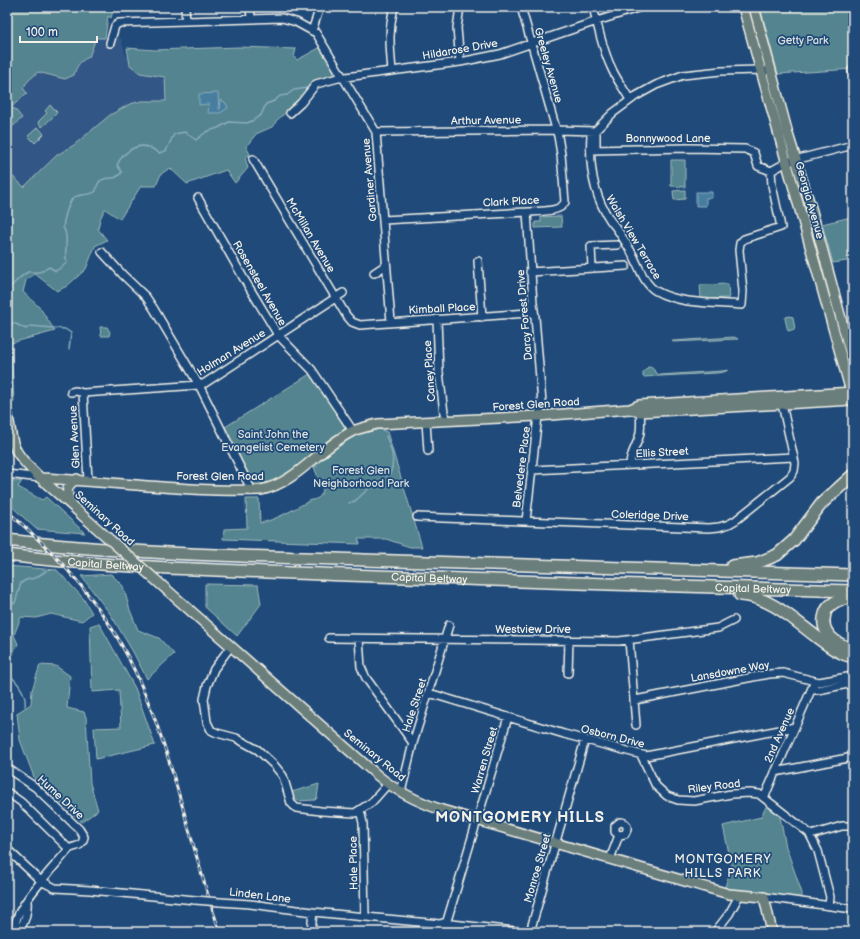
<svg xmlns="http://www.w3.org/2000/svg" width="860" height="939" font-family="'Balsamiq Sans',sans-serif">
  <rect width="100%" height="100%" fill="#1f4a7a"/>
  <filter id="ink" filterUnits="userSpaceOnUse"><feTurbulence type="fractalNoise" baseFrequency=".025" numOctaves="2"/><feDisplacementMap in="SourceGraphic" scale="8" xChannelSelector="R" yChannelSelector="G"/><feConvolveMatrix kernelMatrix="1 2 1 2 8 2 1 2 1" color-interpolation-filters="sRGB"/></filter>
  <g filter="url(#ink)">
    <!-- built -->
    <path fill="#335786" d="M89 38H121L126 56 161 52 165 74 166 101 95 205 7 185V64L57 77Z"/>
    <!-- green -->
    <path fill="#52848f" stroke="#a3babc" d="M7 7H113V11L111 18 108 16 105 38H96L89 57C80 61 77 65 74 75L65 79 38 72 28 81 23 88 27 93 7 111Z
      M760 7H853V69L778 74Z
      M239 47 296 49 294 57 297 60 321 47 334 68 333 77 318 81 306 95 276 121 274 126 256 134 246 147 250 154 245 158 248 168 235 183 226 170 187 184 170 168 161 174 156 186H141L120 219 105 209 100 219 98 229 107 240 95 246 86 269 67 286 57 291 35 274 26 280 23 292 40 308 55 331 11 343 14 402H11L9 344H7V147L9 173 24 187 57 155 74 145 110 115 130 104 142 101H166L165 77 140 73 130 65 127 48 155 50Z
      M50 105 57 112 55 115 42 127 38 122 47 113 45 111Z
      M14 108 22 118 9 130 7 128V114Z
      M38 127 44 134 35 143 28 136Z
      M671 160H685V187L671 186Z
      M685 190V199L674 200 673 191Z
      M561 216 562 227 535 228V222H541V217Z
      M851 217 853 224V252L848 250 847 261 833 263 822 224Z
      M728 284 729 298 701 299 700 285Z
      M790 316 793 317 795 329 788 331 785 319 786 317Z
      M100 327H107L110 332 109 336H101Z
      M734 337 738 339 673 342 672 341Z
      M648 367H651L659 375 722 371 728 370 724 372 717 373 643 377V373Z
      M310 374 345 427 342 434 289 474 279 480 253 488 225 427Z
      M372 429H379L387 432 422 547H410L386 539H358L360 544 223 539 224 529 247 528 246 499H259L260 523C276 520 294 509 309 501 311 500 315 500 318 498 320 497 322 493 323 490L314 467 317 466 316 461 345 440 354 435Z
      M7 481H22L18 487 42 500 46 497 85 533 36 529 7 502Z
      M7 566 57 570 83 598 92 613 82 621 51 614 36 618 21 617 14 635 18 644 7 664Z
      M111 574 123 586 130 610 138 630 159 638 174 654 147 679 133 652 111 615 81 576Z
      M205 584 258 585 261 604 237 636 205 607Z
      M99 623 135 688 155 745 96 759 94 728 121 727 119 690 92 692 90 626Z
      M40 665 56 666 70 676 67 708 84 712 86 717 90 783 98 810 82 822 35 780 20 740 17 713 31 704 32 690Z
      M319 784 317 798 315 800 298 801 293 798 292 792Z
      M768 803 779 812 786 847 802 893V898L724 889 732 867 723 826 761 817Z"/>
    <!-- water -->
    <path fill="#467ea0" stroke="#8cacbd" d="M218 93 219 109H220L221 100 226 103 228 108 220 113H208L209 104 199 105V94Z
      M696 192H712V198H706V206H696Z"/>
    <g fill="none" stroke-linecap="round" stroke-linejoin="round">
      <!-- stream -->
      <path stroke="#8cacbd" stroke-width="1.5" d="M7 291C10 287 23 274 28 272 31 271 34 273 38 272 42 272 46 269 49 267L56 271 67 263C63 251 70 238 63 227 64 219 68 205 72 199 74 196 79 196 81 195 88 194 91 195 96 191 99 170 114 185 122 172L117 165C122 154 135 143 148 147 152 148 156 151 159 153L166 151 174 134 185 132 196 140 206 132 218 128 229 122 247 123 252 121 261 115 266 104 274 101 280 96 287 95 294 90 307 88
        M7 325 14 323 26 329 30 326 65 329 71 333 69 349
        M386 436C391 448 396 461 390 474L386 476
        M349 503 355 501 375 483 378 482
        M7 603H15L21 583 26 580 35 578 46 571
        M7 672C16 681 27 692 25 706"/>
      <!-- minor casing -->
      <g stroke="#f4f1e8" stroke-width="10">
        <path id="minor" d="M185 7 186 21
          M250 7 251 18
          M593 7C598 27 602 48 611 67 616 79 624 89 630 100
          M312 31 320 7
          M110 43 115 26 119 23 282 18 296 22 316 33 376 132 391 322
          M460 62 457 28 460 7
          M853 69 852 70 853 76
          M392 71C390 47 388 31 394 7
          M765 71 760 70 721 71 683 75 656 85 636 96 613 113 591 135C589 164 593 195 610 220 612 223 615 226 617 229 623 238 628 246 633 255 639 267 644 284 656 291 681 305 714 302 742 305L743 291 739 250 740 243 744 239 781 227 772 185 771 171
          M290 113 301 103 316 84 338 78 460 62 500 54 597 21 641 7
          M596 131V149
          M376 132 557 130 596 131
          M591 150 688 148 745 149 754 153 758 166 771 171 787 162 853 145
          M253 159 346 315 352 322 360 325 528 313 534 311
          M198 198 244 279 278 335 312 370 353 431
          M383 220 527 212C538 211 560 213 565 202L561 154 558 136 521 7
          M102 252 123 275 146 297 154 309 199 385 252 491
          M478 261 482 317
          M592 268 591 246 617 245
          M530 272 626 266
          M374 273 386 265
          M437 319 439 372 445 421
          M71 392 76 391 83 393 199 385 205 383 343 293
          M83 393 88 480
          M426 422 428 451
          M630 465C630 454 636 447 639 437 642 427 640 417 640 407
          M532 470 794 457
          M7 474 41 478
          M417 517 709 528 719 527 729 524 736 520 790 477 794 471 795 463 782 404
          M526 521 538 416 542 403 535 317 533 303 527 212
          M329 638 619 641 718 628 734 620
          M359 639 361 667 366 678 413 743
          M629 640 636 725
          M231 646 214 669 207 686 204 699 207 722 211 730 217 733 236 738 258 750 274 765 283 776 291 803 296 808 321 811 355 813 372 802 388 784
          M568 673 569 640
          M812 690H818L853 683
          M429 693 564 734 646 756 795 727
          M635 700 769 674 783 673 819 682 853 676
          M641 755 656 786 667 796 678 800 694 801 731 794 750 793 759 794 764 798 809 833 818 851 830 897 829 905
          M7 768 35 787 79 829 84 837C81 850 74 844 68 850 57 864 12 910 16 926 16 928 18 930 18 932
          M775 772 853 757
          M7 792 21 802 69 849
          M401 792 413 743 449 625
          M764 798 815 681
          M360 810 363 823 365 917
          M811 835 842 826H853
          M7 849 41 881 55 888 90 890 195 900
          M610 859 619 835 615 832V826L620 822C627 822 629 828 625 834L619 835
          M7 861 12 855
          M764 897 853 909
          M220 902 250 904 313 912 440 924 443 923 524 932
          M446 924 508 717
          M18 931C25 924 28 910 27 901
          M311 932 313 912
          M530 932 585 740
          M715 932 729 914 739 896"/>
      </g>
      <!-- major casing -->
      <g stroke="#f4f1e8" stroke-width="12">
        <path id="major" d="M743 7 853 399
          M754 7 788 134 812 211 853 363
          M630 409 640 412 853 400
          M7 412C10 423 10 435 14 446 22 467 66 499 83 516
          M41 478C114 482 187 492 261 490 297 483 321 446 353 431 361 428 369 426 377 424L538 416 630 409 639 405 853 392
          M71 503C65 492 66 485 77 479
          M167 590 377 775C396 791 418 802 442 810L729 894 764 897 772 932"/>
      </g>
      <!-- highway casing -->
      <g stroke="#f4f1e8" stroke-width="14">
        <g id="highway">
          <path d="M7 540C125 554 245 556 364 560 527 566 690 571 853 575"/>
          <path id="s1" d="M7 555C120 569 234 570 347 575 516 581 684 587 853 591"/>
          <path d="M732 566 757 563 777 555 794 540 822 503 853 475"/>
          <path d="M740 595C770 596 795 621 818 638 829 646 839 654 853 657"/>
          <path d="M853 597C847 598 840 599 835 602 830 605 826 609 825 614 819 633 837 645 853 649"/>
        </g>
      </g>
      <!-- minor -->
      <use href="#minor" stroke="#1f4a7a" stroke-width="7"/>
      <!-- major -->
      <use href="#major" stroke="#6b7f7c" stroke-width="9"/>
      <!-- highway -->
      <use href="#highway" stroke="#6b7f7c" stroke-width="11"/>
      <!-- rail casing -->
      <g stroke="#f4f1e8" stroke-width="3">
        <path id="rail" d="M7 511C55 552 99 599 128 657 172 743 188 841 220 932"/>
      </g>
      <!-- rail -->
      <use href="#rail" stroke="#1f4a7a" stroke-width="1.5" stroke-dasharray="4.5" stroke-linecap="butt"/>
      <!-- minor-bridge casing -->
      <g stroke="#f4f1e8" stroke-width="10" stroke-linecap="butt">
        <path id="minor-bridge" d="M195 900 220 902"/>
      </g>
      <!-- major-bridge casing -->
      <g stroke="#f4f1e8" stroke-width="12" stroke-linecap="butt">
        <path id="major-bridge" d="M83 516 167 590"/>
      </g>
      <!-- minor-bridge -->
      <use href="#minor-bridge" stroke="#1f4a7a" stroke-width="7"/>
      <!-- major-bridge -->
      <use href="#major-bridge" stroke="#6b7f7c" stroke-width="9"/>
    </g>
  </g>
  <g text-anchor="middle" stroke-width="3.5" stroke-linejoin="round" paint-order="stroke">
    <!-- park labels -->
    <g font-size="11" fill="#dce1db" stroke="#1f4a7a">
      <text x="803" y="44">Getty Park</text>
      <text x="273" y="438">Saint John the<tspan x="273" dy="13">Evangelist Cemetery</tspan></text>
      <text x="361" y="474">Forest Glen<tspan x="361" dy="13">Neighborhood Park</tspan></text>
    </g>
    <!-- street labels -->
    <g font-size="11" fill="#f4f1e8" stroke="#1f4a7a">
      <text transform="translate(460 49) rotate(-10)" y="4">Hildarose Drive</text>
      <text transform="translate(549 65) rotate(74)" y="4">Greeley Avenue</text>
      <text transform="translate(486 120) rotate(-1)" y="4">Arthur Avenue</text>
      <text x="668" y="142">Bonnywood Lane</text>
      <text transform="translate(369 180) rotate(-95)" y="4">Gardiner Avenue</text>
      <text transform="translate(810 200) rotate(74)" y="4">Georgia Avenue</text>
      <text transform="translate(511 201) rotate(-3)" y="4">Clark Place</text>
      <text transform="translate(311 235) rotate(59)" y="4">McMillan Avenue</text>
      <text transform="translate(634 237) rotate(59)" y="4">Walsh View Terrace</text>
      <text transform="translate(260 283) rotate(60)" y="4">Rosensteel Avenue</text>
      <text transform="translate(442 308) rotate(-3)" y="4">Kimball Place</text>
      <text transform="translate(524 315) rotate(-95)" y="4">Darcy Forest Drive</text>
      <text transform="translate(231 352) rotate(-32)" y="4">Holman Avenue</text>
      <text transform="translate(429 371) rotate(-94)" y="4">Caney Place</text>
      <text transform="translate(536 404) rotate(-4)" y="4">Forest Glen Road</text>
      <text transform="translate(74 437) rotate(-93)" y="4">Glen Avenue</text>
      <text transform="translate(662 452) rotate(-3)" y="4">Ellis Street</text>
      <text transform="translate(521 467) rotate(-83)" y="4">Belvedere Place</text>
      <text x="220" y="480">Forest Glen Road</text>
      <text transform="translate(650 515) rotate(2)" y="4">Coleridge Drive</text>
      <text transform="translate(105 518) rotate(42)" y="4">Seminary Road</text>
      <text dy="4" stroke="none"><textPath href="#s1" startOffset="99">Capital Beltway</textPath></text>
      <text dy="4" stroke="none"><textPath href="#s1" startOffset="423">Capital Beltway</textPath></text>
      <text dy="4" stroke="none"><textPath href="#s1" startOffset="747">Capital Beltway</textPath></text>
      <text x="533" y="633">Westview Drive</text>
      <text transform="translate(730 671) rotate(-10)" y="4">Lansdowne Way</text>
      <text transform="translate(414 705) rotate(-72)" y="4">Hale Street</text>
      <text transform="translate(779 735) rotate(-66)" y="4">2nd Avenue</text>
      <text transform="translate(613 736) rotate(14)" y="4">Osborn Drive</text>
      <text transform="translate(375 755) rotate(39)" y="4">Seminary Road</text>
      <text transform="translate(484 760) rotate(-74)" y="4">Warren Street</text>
      <text transform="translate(714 786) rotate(-7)" y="4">Riley Road</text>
      <text transform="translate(61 797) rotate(43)" y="4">Hume Drive</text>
      <text transform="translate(353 863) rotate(-91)" y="4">Hale Place</text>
      <text transform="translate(537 868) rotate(-74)" y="4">Monroe Street</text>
      <text transform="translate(260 895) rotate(7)" y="4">Linden Lane</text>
    </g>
    <!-- neighbourhood labels -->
    <g font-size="12" letter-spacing="1" fill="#f4f1e8" stroke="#1f4a7a">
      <text x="723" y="863">MONTGOMERY<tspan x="723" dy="14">HILLS PARK</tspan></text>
    </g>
    <!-- district labels -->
    <g font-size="15" font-weight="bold" letter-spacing="1" fill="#f4f1e8" stroke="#1f4a7a">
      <text x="520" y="822">MONTGOMERY HILLS</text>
    </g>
  </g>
  <!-- margin -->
  <rect width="860" height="939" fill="none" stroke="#1f4a7a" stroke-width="24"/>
  <rect x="12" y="12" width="836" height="915" fill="none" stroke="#f4f1e8" stroke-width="1.5" filter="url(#ink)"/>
  <!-- scale -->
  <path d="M20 36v6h77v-6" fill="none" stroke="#f4f1e8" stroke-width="2"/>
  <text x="26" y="36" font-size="12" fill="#f4f1e8" stroke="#1f4a7a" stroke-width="3" paint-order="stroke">100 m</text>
</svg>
